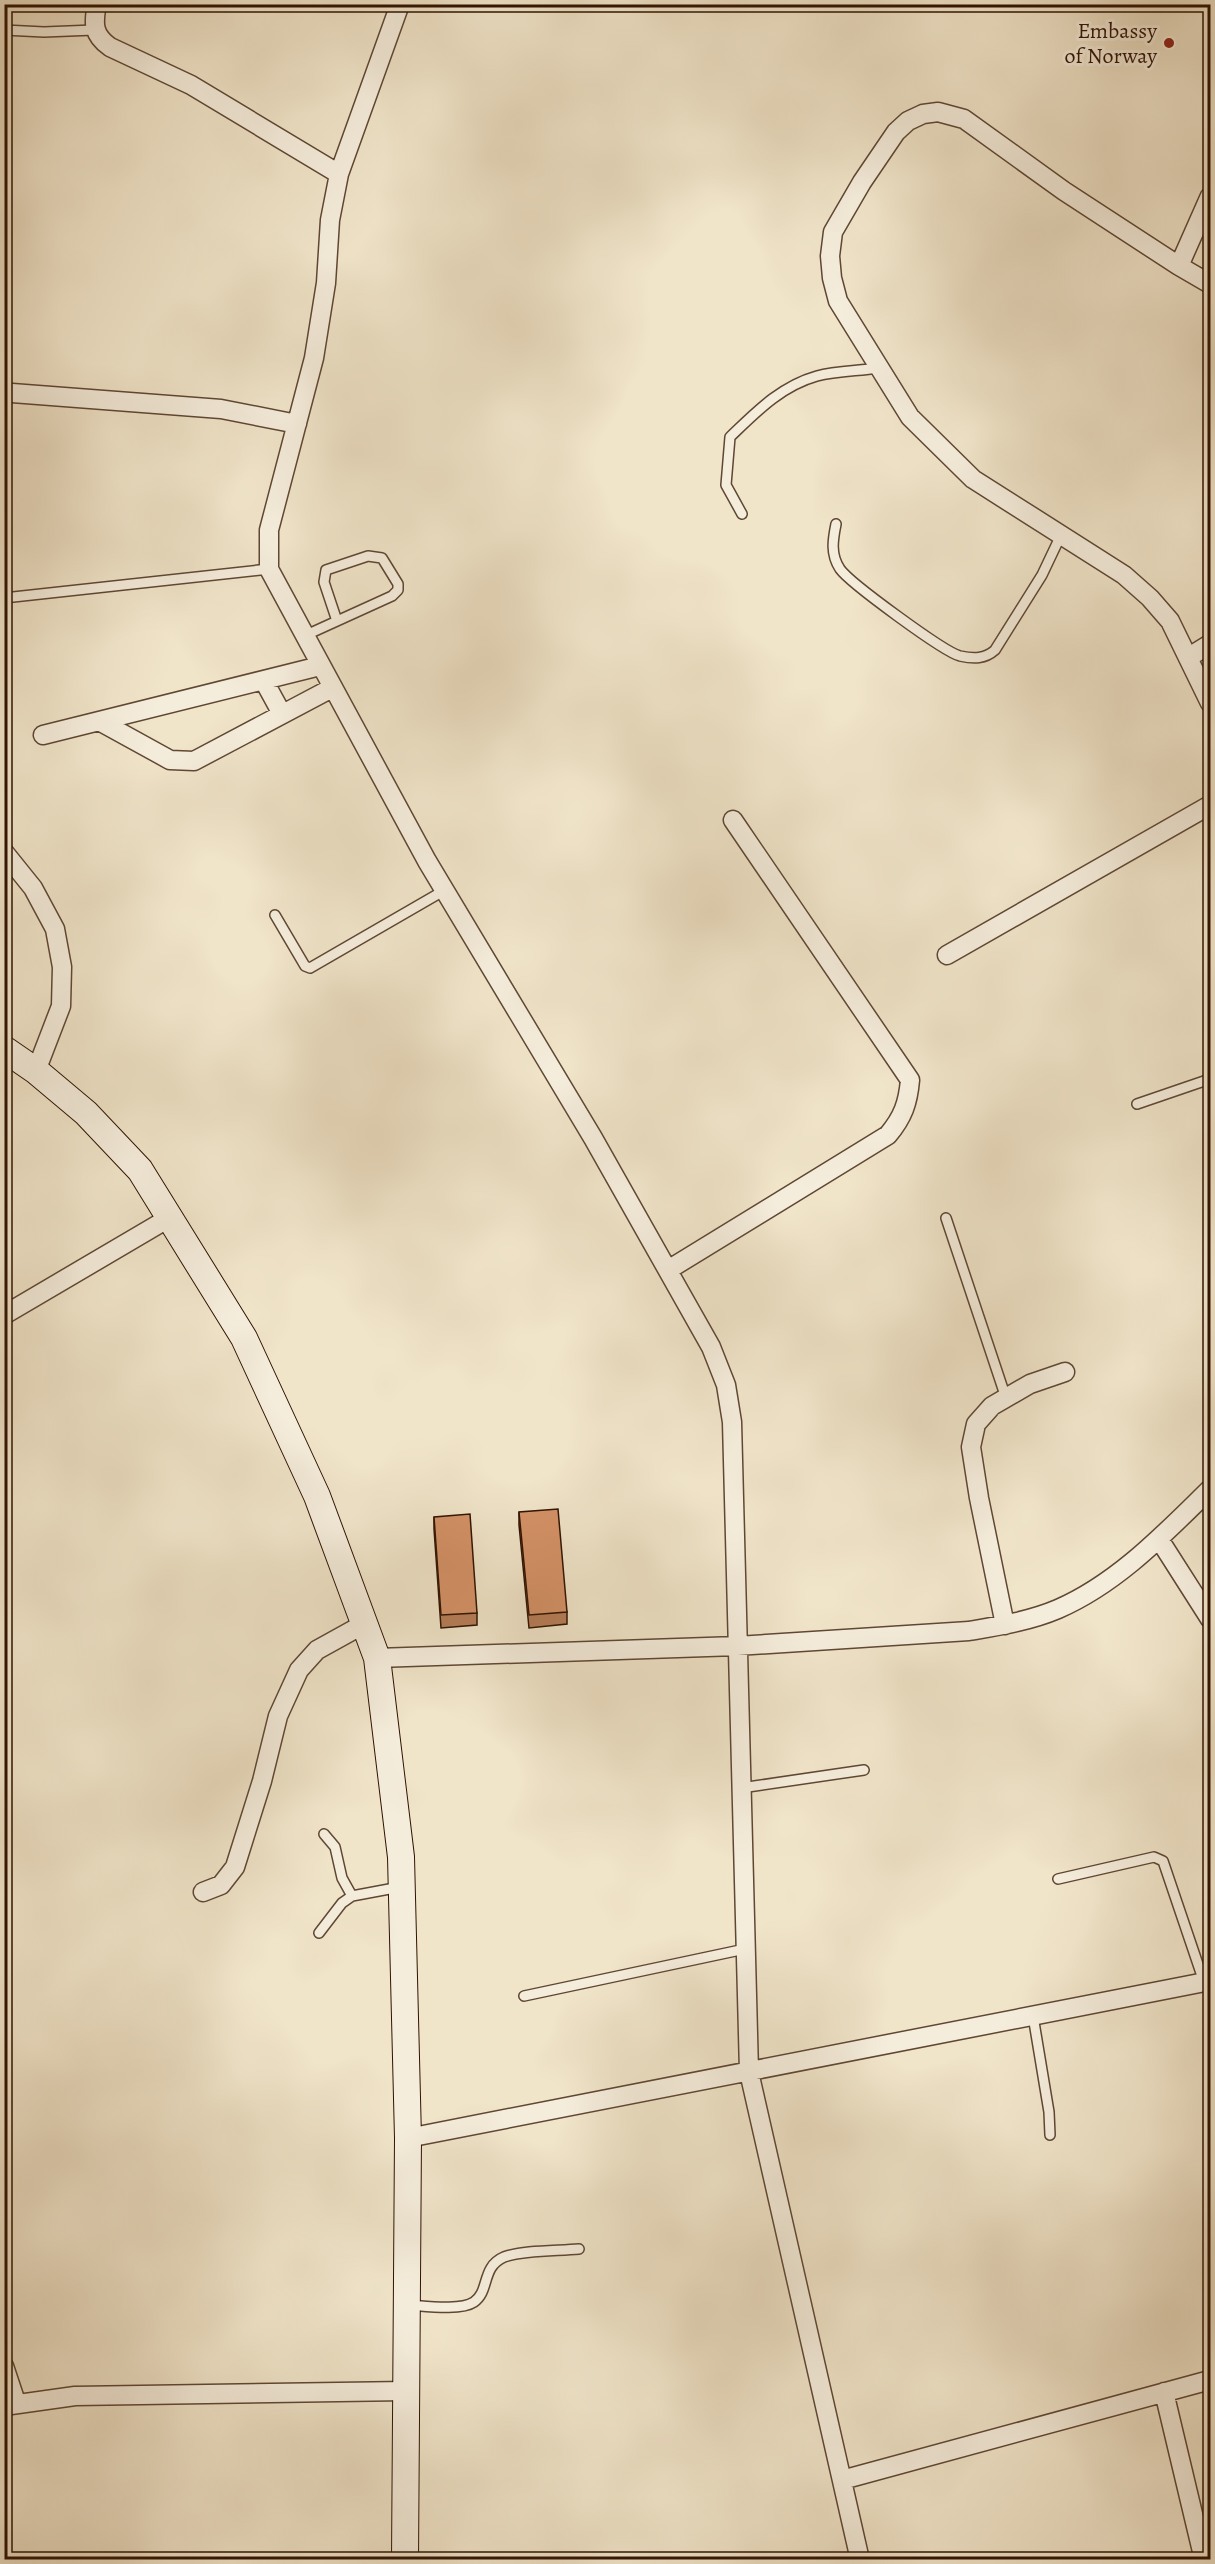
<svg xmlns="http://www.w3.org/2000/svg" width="1215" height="2564" font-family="Alegreya,serif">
  <rect width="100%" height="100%" fill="#f0e4c9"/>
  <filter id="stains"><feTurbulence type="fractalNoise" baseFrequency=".00333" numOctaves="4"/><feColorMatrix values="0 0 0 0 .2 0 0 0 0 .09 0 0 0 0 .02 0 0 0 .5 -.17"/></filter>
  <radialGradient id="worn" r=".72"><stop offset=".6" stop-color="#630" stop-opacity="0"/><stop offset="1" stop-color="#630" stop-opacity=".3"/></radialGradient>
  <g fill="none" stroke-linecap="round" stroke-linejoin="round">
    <!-- lane casing -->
    <g stroke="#5f4734" stroke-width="12">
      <path id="lane" d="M4 30 44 32 94 30
        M742 514 726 485 730 437C756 412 781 386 817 376 836 371 858 371 878 368
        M836 524C833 539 830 554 840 569 850 583 944 652 960 656 974 659 985 659 995 650L1042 575 1061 535
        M4 598 269 569
        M304 636 392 596 398 590V584L382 558 368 556 326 570 324 582 337 621
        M275 915 305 966 310 968 445 890
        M1137 1104 1210 1079
        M946 1218 1006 1398
        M741 1788 864 1770
        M324 1834 335 1847 342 1878 352 1896
        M1058 1879 1154 1857 1163 1861 1204 1982
        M319 1933 342 1903 352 1896 400 1887
        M524 1996 745 1949
        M1033 2016 1049 2112 1050 2135
        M409 2305C425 2306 461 2311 474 2302 490 2291 481 2267 504 2257 524 2250 557 2251 579 2249"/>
    </g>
    <!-- street casing -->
    <g stroke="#5f4734" stroke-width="21">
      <path id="street" d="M97 4C93 24 93 35 110 47L191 85 339 174
        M400 4 339 174 330 220 326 283 314 358 269 530V569L427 861 593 1138 711 1347 726 1385 732 1422 749 2072 860 2560
        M1179 266 1210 196
        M1210 284 1179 266 1064 191 964 119 938 112 923 114 908 121 896 132 862 182 833 232 830 256 832 278 838 301 910 417 973 479 1124 575 1150 598 1170 621 1210 703
        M12 393 221 409 297 424
        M1189 657 1210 644
        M264 681 282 714
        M101 722 170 760 194 761 332 688
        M43 735 320 666
        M4 852 33 888 55 929 62 967 61 1006 36 1071
        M947 955 1210 805
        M668 1270 888 1135C903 1117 908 1103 910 1080L733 820
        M4 1315 169 1218
        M1159 1539 1210 1619
        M1005 1625 979 1498 971 1447 976 1424 992 1406 1030 1384 1065 1372
        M377 1658 737 1646 969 1631C998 1626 1030 1621 1058 1609 1118 1583 1165 1533 1210 1489
        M203 1892 221 1885 235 1867 262 1781 278 1716 299 1670 317 1650 364 1624
        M408 2138 1210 1981
        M4 2366 16 2402
        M1164 2392 1204 2560
        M4 2406 75 2396 406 2391
        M842 2480 1210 2380"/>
    </g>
    <!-- secondary casing -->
    <g stroke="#2f1302" stroke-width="28">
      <path id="secondary" d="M4 1049 36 1071 86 1113 140 1170 244 1338 317 1496 377 1658 401 1857 408 2138 405 2560"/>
    </g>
    <!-- lane -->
    <use href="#lane" stroke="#f5eddc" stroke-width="9"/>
    <!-- street -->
    <use href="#street" stroke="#f5eddc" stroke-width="18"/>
    <!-- secondary -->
    <use href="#secondary" stroke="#f5eddc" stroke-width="26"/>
  </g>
  <!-- wall -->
  <path fill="#b67d58" stroke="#2f1302" stroke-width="1.5" d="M519 1512 567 1612V1624L529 1628 519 1525Z
    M434 1517 477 1613V1625L441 1628 434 1529Z"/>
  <!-- building -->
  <path fill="#d49166" stroke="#2f1302" stroke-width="1.5" d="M558 1509 567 1612 529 1615 519 1512Z
    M470 1514 477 1613 441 1615 434 1517Z"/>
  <!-- markers -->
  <circle fill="#8f2418" stroke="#f5eddc" stroke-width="2" cx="1169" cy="43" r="6"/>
  <g text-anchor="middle" stroke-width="6" stroke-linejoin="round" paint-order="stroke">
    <!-- poi labels -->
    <g font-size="22" fill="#2f1302" stroke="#f5eddc" text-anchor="end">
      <text x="1157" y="38">Embassy<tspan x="1157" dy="25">of Norway</tspan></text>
    </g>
  </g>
  <!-- margin -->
  <rect width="1215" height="2564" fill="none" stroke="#f0e4c9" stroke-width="24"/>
  <rect x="6" y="6" width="1203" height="2552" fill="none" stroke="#2f1302" stroke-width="3"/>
  <rect x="12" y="12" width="1191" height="2540" fill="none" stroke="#2f1302" stroke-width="1.5"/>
  <rect width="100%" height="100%" filter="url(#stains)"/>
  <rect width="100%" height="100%" fill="url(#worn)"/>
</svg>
